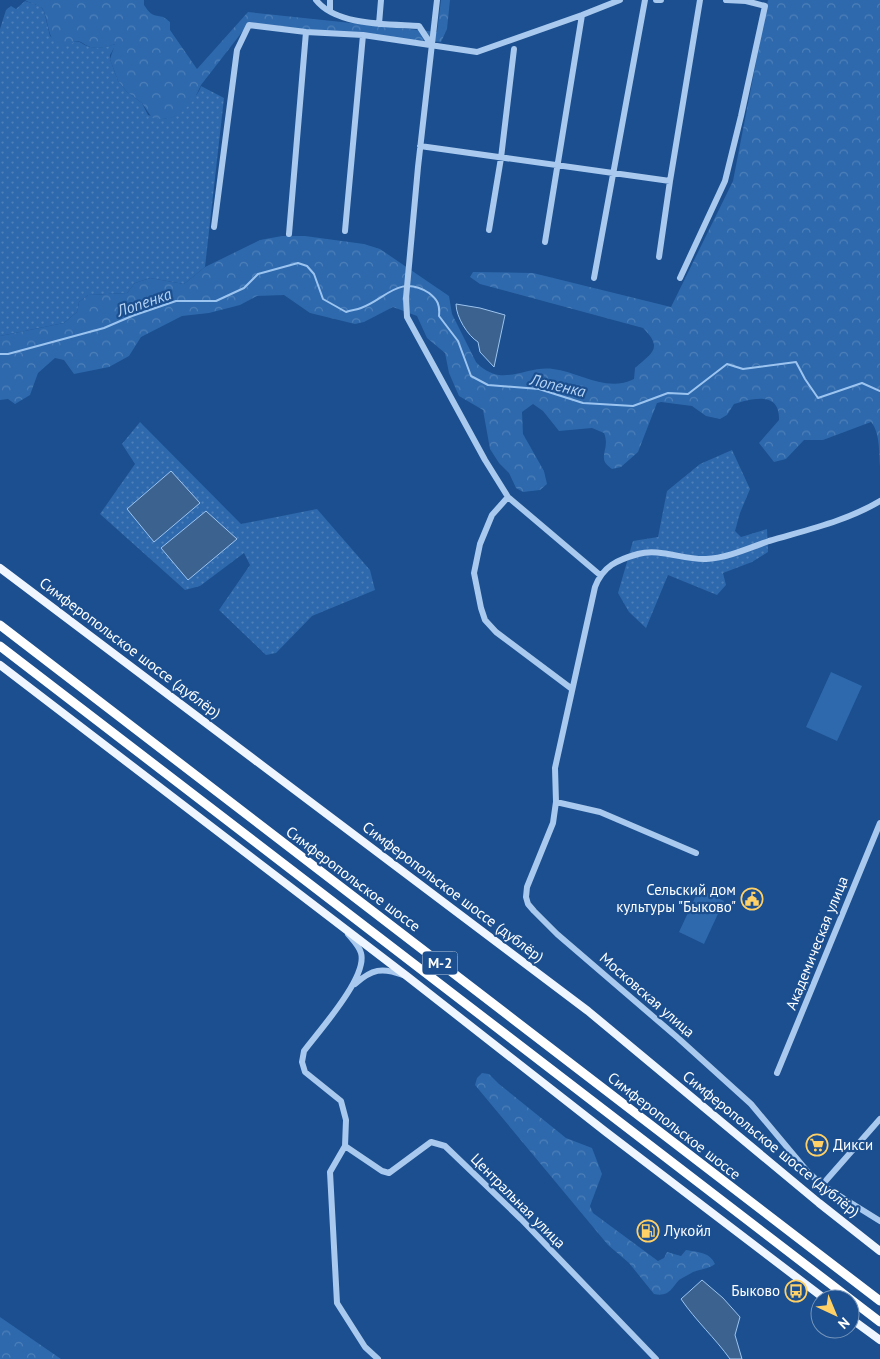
<svg xmlns="http://www.w3.org/2000/svg" width="880" height="1359" font-family="'PT Sans',sans-serif">
  <defs>
    <pattern id="grass-dots" width="8" height="8" patternUnits="userSpaceOnUse" patternTransform="scale(1.25)"><rect width="8" height="8" fill="#2e69ad"/><path d="M2 2h.1M6 6h.1" fill="none" stroke="#4d80b9" stroke-width="1.8" stroke-linecap="round"/></pattern>
    <pattern id="forest-crowns" width="20" height="18" patternUnits="userSpaceOnUse" patternTransform="scale(1.25)"><rect width="20" height="18" fill="#2e69ad"/><path d="M2 6a3 3 0 1 1 6 0M12 15a3 3 0 1 1 6 0" fill="none" stroke="#4d80b9"/></pattern>
  </defs>
  <rect width="100%" height="100%" fill="#1b4f8f"/>
  <!-- grass -->
  <path fill="url(#grass-dots)" d="M25 1 40 6 44 11 50 36 64 46C84 37 76 44 91 47 100 49 108 46 116 44L110 55V59L118 81 127 92 142 103 148 115C169 122 176 119 190 102 195 97 199 93 201 86L224 98 205 267 184 284 150 278 135 283 127 293 88 295 79 302 77 312 64 323 0 336V29L6 10 11 6 16 9Z
    M140 422 241 524 317 509 370 570 375 590 312 616 276 653 266 655 219 610 250 565 244 553 200 586 185 590 100 514 135 464 122 444Z
    M732 450 750 489 740 513 735 531 741 537 767 529 768 552 752 562 723 573 726 585 717 595 668 575 646 628 629 612 618 593 633 541 658 537 667 491 700 464Z"/>
  <!-- forest -->
  <path fill="url(#forest-crowns)" d="M25 0H144V5C147 9 149 13 154 15 163 18 161 14 170 22V30L197 69 248 12 437 32 441 0H450L447 29 441 42 246 27 201 85 194 100 180 114 171 118 161 119 152 118 142 103 127 92 118 81 110 59 115 44C107 47 97 50 88 46 85 45 82 42 78 41 73 41 69 46 64 46 46 46 49 16 42 8 37 4 29 3 25 0Z
    M768 0H880V466C879 453 880 432 871 422L823 440H804L786 459 774 462 759 443 779 420C780 390 751 399 734 404L727 415 720 419 706 416 692 406 661 402 657 403 638 452 621 467 612 469C595 458 611 450 604 433L592 428 559 431 543 411 533 404 522 412 523 434 544 471 547 484 540 490 523 492 516 488 509 473 499 463 490 449 483 410 459 396 449 373 445 353 427 338 417 316 393 307 364 322 355 324 310 313 284 295 257 296 240 305 209 313 182 316 141 337 129 356 109 367 74 374 64 360 55 358 38 373 30 395 15 404 8 399 0 400V336L64 323 77 312 79 302 88 295 127 293 135 283 150 278 184 284 205 267 260 240 282 236H305L364 244 380 249 449 296 452 314 476 362C481 368 491 374 499 375 517 377 535 366 553 369 580 372 606 393 634 379L635 368C653 352 663 348 643 328L480 284 470 277 473 272 533 273 671 307 733 181Z
    M482 1073 489 1074 499 1084 566 1138 592 1148 602 1174 590 1206 593 1213 658 1261 664 1258 667 1252 681 1256 686 1250C697 1252 710 1252 715 1264 708 1269 701 1269 693 1272 689 1275 683 1277 679 1280 671 1289 669 1297 654 1294L629 1263 608 1245 475 1085 477 1078Z
    M0 1317 61 1359H0Z"/>
  <!-- pitch -->
  <path fill="#2e69ad" d="M831 672 862 686 837 741 806 727Z
    M699 889 724 901 704 944 679 932Z"/>
  <!-- water -->
  <path fill="#3c6290" stroke="#9cc4f0" d="M456 304 480 308 505 315 494 367 480 352 478 342C468 336 456 317 456 304Z
    M171 471 200 503 154 542 127 509Z
    M206 511 237 539 188 580 161 548Z
    M702 1280 723 1298 740 1317 735 1335 742 1359H730C715 1338 696 1321 681 1299Z"/>
  <g fill="none" stroke-linecap="round" stroke-linejoin="round">
    <!-- stream -->
    <path stroke="#9cc4f0" stroke-width="2" d="M0 354H8L104 328 132 316 176 301H216L244 288 258 274 298 263 307 266 314 274 323 299 346 312C351 310 357 310 361 308 386 299 399 274 429 293 438 300 440 305 439 316L458 341 471 376 488 385 539 389 583 403 633 406 668 393 688 394 727 364 743 369 796 362 805 379 818 398 862 383 880 391"/>
    <!-- minor -->
    <path stroke="#a9c9ee" stroke-width="6" d="M316 0C336 26 389 24 419 26L432 46
      M437 0 418 167 406 298 407 317 485 460 508 497 600 575
      M656 0H661
      M330 11V0
      M379 24 381 0
      M420 146 670 181 659 257
      M670 181 700 0
      M214 227 237 50 249 25 306 32 363 35 477 52 582 15 620 0
      M489 230 501 158 514 49
      M345 231 363 35
      M289 234 306 32
      M545 242 582 15
      M594 278 645 0
      M680 278 725 181 741 116 765 6 746 1 726 0
      M508 497 492 515 480 544 474 573 481 608 485 620 496 632 572 689
      M880 501C847 521 806 530 769 541 749 548 727 558 706 559 683 560 660 548 638 554 617 560 603 566 595 587L555 768 556 802 553 823 527 887 526 897 528 904 534 911 557 934 678 1038 751 1104 807 1171 822 1185 880 1221
      M556 802 600 812 696 853
      M348 934C353 940 359 946 361 953 368 977 318 1032 304 1051L302 1062 305 1072 341 1101 346 1120 345 1146 330 1172 337 1303 365 1347 378 1359
      M355 984C372 969 382 967 403 975
      M777 1073 880 823
      M345 1146 382 1171 389 1173 431 1142 445 1146 521 1219 656 1359
      M822 1185 880 1119"/>
    <!-- major -->
    <path stroke="#f0f6ff" stroke-width="8" d="M0 568 588 1011 819 1203 880 1251
      M0 665 408 977 606 1132 825 1299
      M850 1318 880 1340"/>
    <!-- highway -->
    <path stroke="#fff" stroke-width="9" d="M0 625 880 1301
      M0 646 880 1322"/>
  </g>
  <!-- icons -->
  <defs>
    <g id="civic-ring" transform="scale(1.125)"><circle r="9.5" fill="#1b4f8f" stroke="#ffd166" stroke-width="1.5"/><path d="M-.6-6.5H3V-4.5H.6V-3L4-1V1h2V6H-6V1h2V-1L-.6-3ZM-1.2 2.5V6h2.4V2.5Z" fill="#ffd166"/></g>
    <g id="supermarket-ring" transform="scale(1.125)"><circle r="9.5" fill="#1b4f8f" stroke="#ffd166" stroke-width="1.5"/><path d="M-6-5.5h2.5l.6 2H6L4.5 2H-2.5L-4.4-4H-6ZM-1.5 3.2a1.3 1.3 0 1 0 .1 0ZM3 3.2a1.3 1.3 0 1 0 .1 0Z" fill="#ffd166"/></g>
    <g id="fuel-ring" transform="scale(1.125)"><circle r="9.5" fill="#1b4f8f" stroke="#ffd166" stroke-width="1.5"/><path d="M-5.5-6h7V0h2V4h1.3V-2.5L3-4.5l.8-.8L6-3V5H2.5V1h-1V6h-7ZM-4.2-4.7v3.2H.2V-4.7Z" fill="#ffd166"/></g>
    <g id="bus-ring" transform="scale(1.125)"><circle r="9.5" fill="#1b4f8f" stroke="#ffd166" stroke-width="1.5"/><path d="M-5-6H5V4H4V6H2V4H-2V6H-4V4H-5ZM-3.5-4V0h7V-4ZM-3.5 1.2v1.5H-2V1.2ZM2 1.2v1.5H3.5V1.2Z" fill="#ffd166"/></g>
  </defs>
  <g fill-rule="evenodd">
    <use href="#civic-ring" x="752" y="899"/>
    <use href="#supermarket-ring" x="817" y="1145"/>
    <use href="#fuel-ring" x="648" y="1231"/>
    <use href="#bus-ring" x="796" y="1291"/>
  </g>
  <g text-anchor="middle" stroke-width="4.5" stroke-linejoin="round" paint-order="stroke">
    <!-- shield labels -->
    <rect fill="#1b4f8f" stroke="#bbcadd" stroke-width="1" x="422.5" y="951.5" width="35" height="23" rx="4"/>
    <g font-size="14" font-weight="bold" fill="#fff">
      <text x="440" y="968">М-2</text>
    </g>
    <!-- street labels -->
    <g font-size="15" fill="#fff" stroke="#1b4f8f">
      <text transform="translate(130 648) rotate(37)" y="5">Симферопольское шоссе (дублёр)</text>
      <text transform="translate(353 879) rotate(37)" y="5">Симферопольское шоссе</text>
      <text transform="translate(453 892) rotate(37)" y="5">Симферопольское шоссе (дублёр)</text>
      <text transform="translate(817 943) rotate(-68)" y="5">Академическая улица</text>
      <text transform="translate(647 995) rotate(41)" y="5">Московская улица</text>
      <text transform="translate(674 1126) rotate(38)" y="5">Симферопольское шоссе</text>
      <text transform="translate(771 1144) rotate(39)" y="5">Симферопольское шоссе (дублёр)</text>
      <text transform="translate(518 1201) rotate(45)" y="5">Центральная улица</text>
    </g>
    <!-- poi labels -->
    <g font-size="15" fill="#fff" stroke="#1b4f8f" text-anchor="end">
      <text x="736" y="895">Сельский дом<tspan x="736" dy="17">культуры "Быково"</tspan></text>
      <text x="833" y="1150" text-anchor="start">Дикси</text>
      <text x="664" y="1236" text-anchor="start">Лукойл</text>
      <text x="780" y="1296">Быково</text>
    </g>
    <!-- water labels -->
    <g font-size="16" font-style="italic" fill="#b5d3f5" stroke="#1b4f8f">
      <text transform="translate(144 302) rotate(-19)" y="6">Лопенка</text>
      <text transform="translate(558 385) rotate(13)" y="6">Лопенка</text>
    </g>
  </g>
  <!-- north arrow -->
  <g transform="translate(835 1314) rotate(136)"><circle r="24" fill="#1b4f8f" stroke="#7695bc"/>
  <path d="M0-4L9 19L0 12L-9 19Z" fill="#ffd166"/>
  <text y="-8" font-size="14" font-weight="bold" text-anchor="middle" fill="#ffffff">N</text>
  </g>
</svg>
